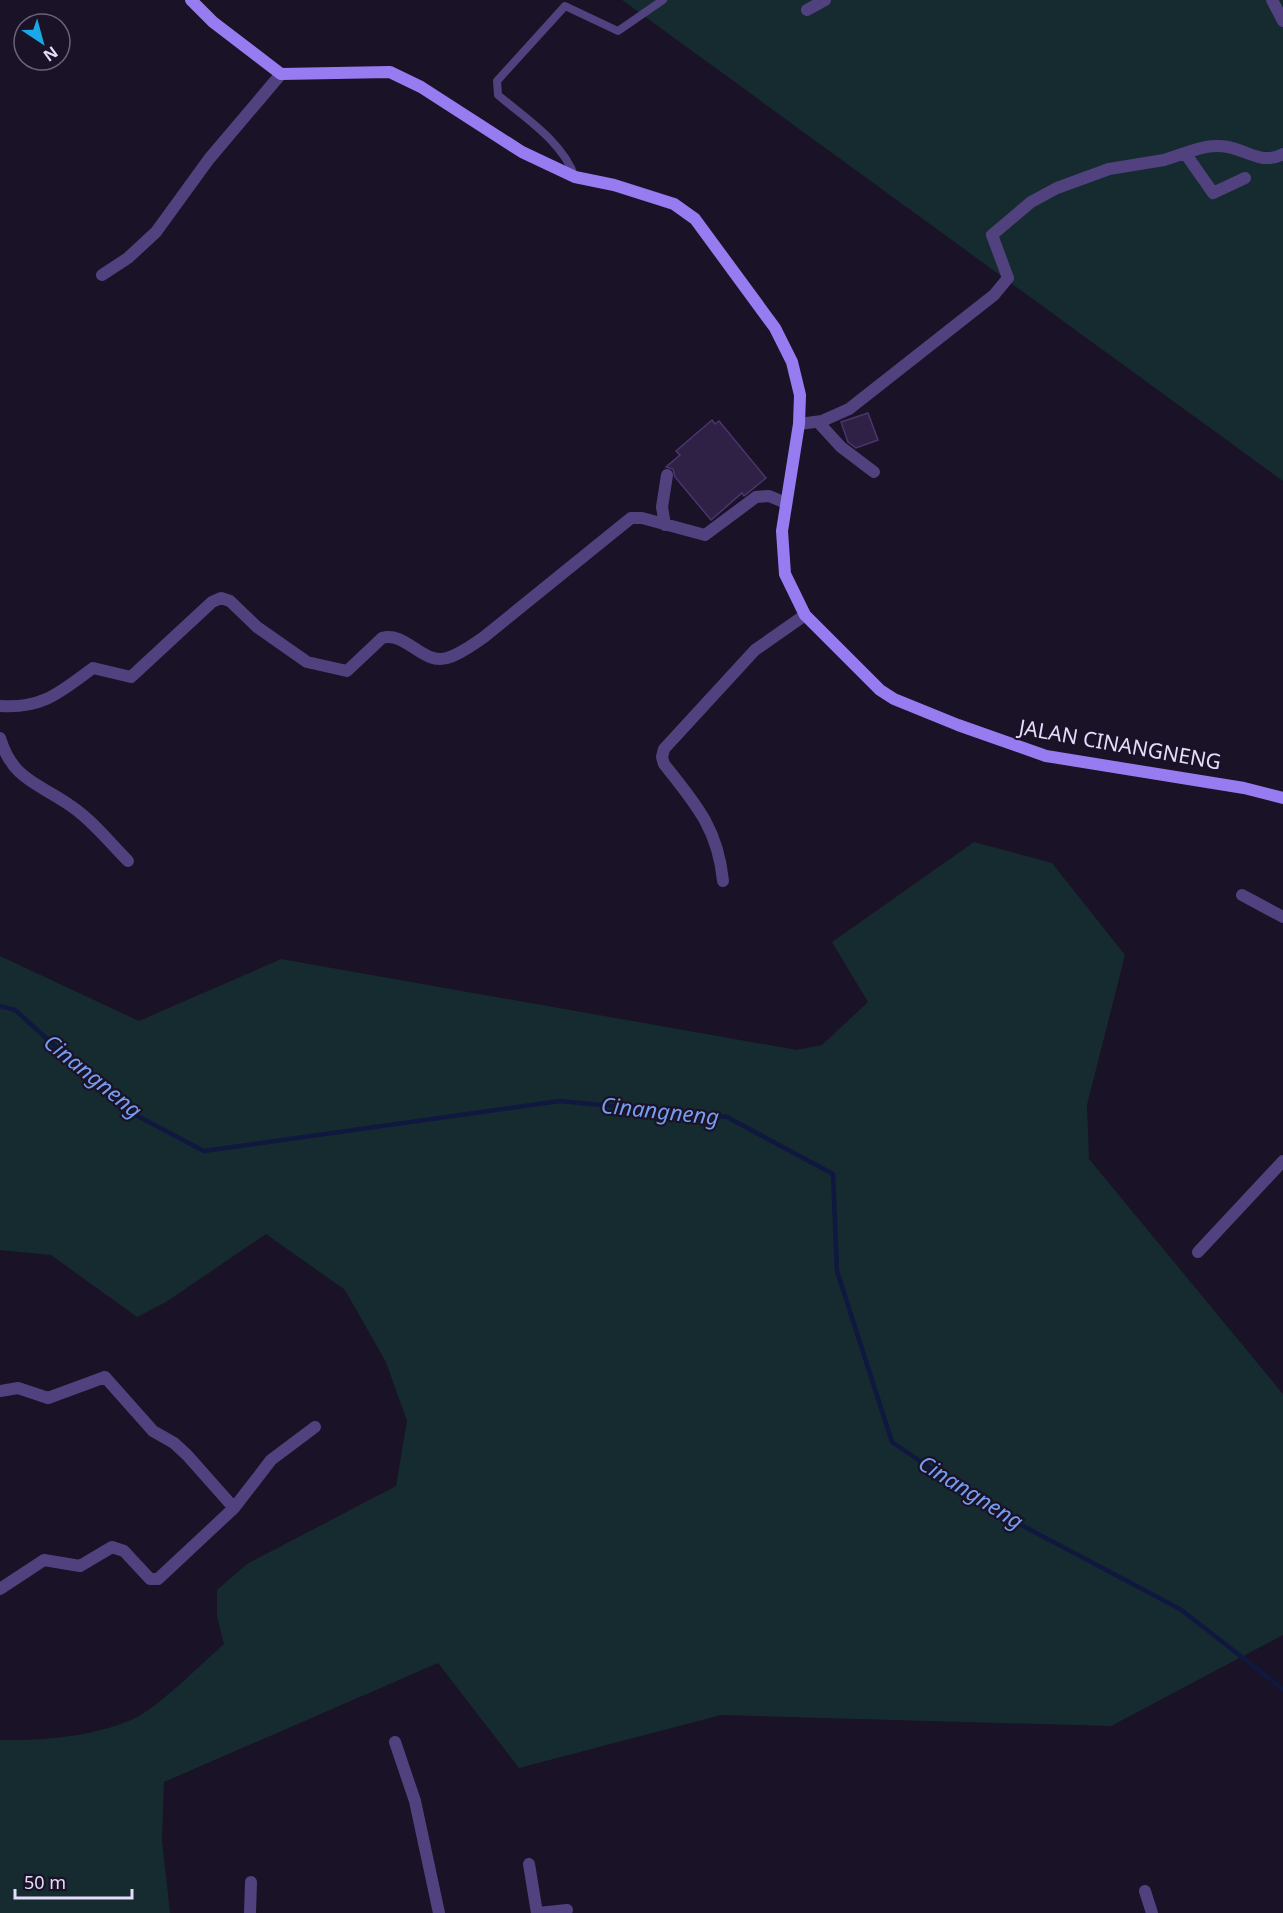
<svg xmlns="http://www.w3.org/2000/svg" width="1283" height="1913" font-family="'Noto Sans',sans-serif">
  <rect width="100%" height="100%" fill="#1a1226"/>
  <!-- green -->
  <path fill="#162b2f" d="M622 0H1283V481Z
    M974 842 1052 863 1125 955 1087 1105 1089 1159 1283 1394V1635L1111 1726 721 1715 519 1768 438 1663 164 1782 162 1840 170 1913H0V1740C43 1741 110 1736 147 1711 174 1692 199 1666 224 1644L217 1616V1590L247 1564 396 1486 407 1421 386 1362 345 1290 266 1234 166 1302 137 1317 51 1255 0 1250V956L139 1021 281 959 797 1050 822 1045 868 1002 832 942Z"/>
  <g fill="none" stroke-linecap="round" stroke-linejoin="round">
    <!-- stream -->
    <path stroke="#101840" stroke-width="4.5" d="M0 1006 15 1010 126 1110 204 1151 560 1101 727 1117 833 1174 837 1271 892 1442 991 1509 1180 1609 1283 1689"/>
  </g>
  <!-- building -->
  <path fill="#2f2045" stroke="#4c356e" stroke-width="1.5" d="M868 413 878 440 856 448 848 442 841 422Z
    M712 420 715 424 719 421 766 478 744 496 742 493 711 520 675 477 673 469 666 467 680 455 676 451Z"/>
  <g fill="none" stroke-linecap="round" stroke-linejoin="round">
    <!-- lane -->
    <path stroke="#51427f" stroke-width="8" d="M575 177C562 141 526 119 498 95L497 81 565 6 618 31 663 0"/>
    <!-- street -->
    <path stroke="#51427f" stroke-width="12" d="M1272 0 1283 21
      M807 10 825 0
      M1185 153C1200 148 1212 144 1228 147 1249 151 1262 165 1283 154
      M102 275 128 258 156 232 209 159 281 74
      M818 422 841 447 874 472
      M799 424 822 421 849 409 994 295 1008 278 992 235 1031 202 1057 188 1109 169 1164 160 1185 153 1213 193 1245 178
      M665 525 662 507 667 475
      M0 706C43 709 60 692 93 668L131 677 212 602 221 598 230 601 257 627 307 662 347 671 382 638C406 631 422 665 447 658 461 654 472 645 484 637L631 518H642L705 535 756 497 769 496 786 503
      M0 738C13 781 39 783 71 806 92 820 110 843 128 861
      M723 881C718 829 696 804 664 764L662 757 664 749 755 650 805 615
      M1242 895 1283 917
      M1198 1252 1283 1161
      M0 1391 18 1388 48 1398 105 1377 153 1431 174 1443 187 1455 234 1508 158 1579H150L124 1551 112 1547 80 1566 44 1560 0 1589
      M234 1508 271 1460 315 1427
      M395 1742 415 1801 439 1913
      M529 1864 537 1913
      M1145 1891 1152 1913
      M250 1913 251 1882
      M538 1913 567 1910"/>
    <!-- secondary -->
    <path stroke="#977cf1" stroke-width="12" d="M191 0 213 22 281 74 390 72 421 87 522 152 575 177 614 185 674 204 695 219 775 328 792 362 800 395 799 424 782 531 785 574 805 615 880 690 894 699 958 725 1046 756 1244 788 1283 798"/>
  </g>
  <g text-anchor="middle" stroke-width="4.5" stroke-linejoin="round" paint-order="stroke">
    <!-- street labels -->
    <g font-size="21" fill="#e5dbfb" stroke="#1a1226">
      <text transform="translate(1120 745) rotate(10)" y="7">JALAN CINANGNENG</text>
    </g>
    <!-- water labels -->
    <g font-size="22" font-style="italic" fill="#749df0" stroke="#1a1226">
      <text transform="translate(93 1076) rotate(39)" y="8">Cinangneng</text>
      <text transform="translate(660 1111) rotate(6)" y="8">Cinangneng</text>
      <text transform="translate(971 1492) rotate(32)" y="8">Cinangneng</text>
    </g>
  </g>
  <!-- north arrow -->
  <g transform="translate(42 42) rotate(144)"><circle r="28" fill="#1a1226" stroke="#6b627b" stroke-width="1.5"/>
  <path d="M0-4.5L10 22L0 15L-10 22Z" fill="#1ca8e6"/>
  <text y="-9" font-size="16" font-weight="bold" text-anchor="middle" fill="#e5dbfb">N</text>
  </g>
  <!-- scale -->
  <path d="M15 1889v9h117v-9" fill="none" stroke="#e5dbfb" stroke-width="3"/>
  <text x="24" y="1889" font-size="18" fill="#e5dbfb" stroke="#1a1226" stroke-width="4.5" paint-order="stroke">50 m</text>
</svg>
